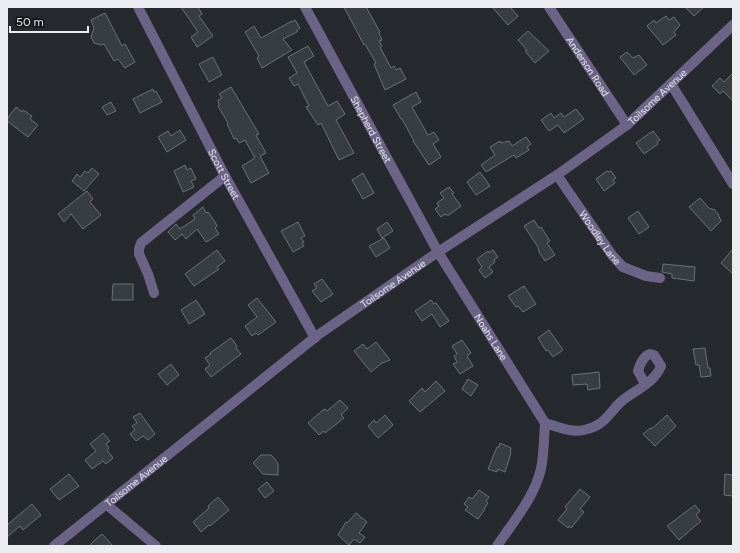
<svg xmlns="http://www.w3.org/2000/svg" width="740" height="553" font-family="Figtree,sans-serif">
  <rect width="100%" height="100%" fill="#26292d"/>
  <!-- building -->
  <path fill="#373d40" stroke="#6b7274" d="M181 7H198L202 14 199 16 213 36 197 47 191 37 198 32Z
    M344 7H366L380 32 379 33 382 40 379 41 382 46 380 47 391 68 394 66 396 70 400 68 406 79 385 90 374 64 376 63 365 44 364 45Z
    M492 7H510L518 16 508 25Z
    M685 7H704L694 16Z
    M105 13 122 46 125 44 135 62 125 68 118 59 114 61 104 44 101 45 94 43 91 37 94 28 91 20Z
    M666 16 669 20 674 17 680 25 674 32 676 35 663 45 647 26 654 20 656 23Z
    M295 20 300 28 297 30V32L283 39 292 50 262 68 257 58 259 56 245 32 254 26 261 38 292 21V22Z
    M528 31 549 51 535 63 525 51 527 50 518 40Z
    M308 46 314 56 304 62 328 106 337 101 345 114 336 120 354 153 339 160 321 123 318 125 306 107 309 106 298 84 294 86 289 78 297 73 288 57Z
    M627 52 633 58 639 55 647 65 634 75 620 57Z
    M213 57 222 75 209 82 199 64Z
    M733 73V101L723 91 720 94 712 86 720 78 724 82Z
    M231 87 259 134 256 135 266 153 260 156 269 173 251 183 242 166 255 158 245 140 239 143 236 138 234 139 227 124 228 123 218 106 219 105 218 100 222 98 219 94Z
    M153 89 154 92 156 91 162 102 140 113 133 99Z
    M416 92 421 102 412 107 428 135 434 132 439 140 433 144 441 157 429 165 413 141H414L402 119H401L393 105Z
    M111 102 116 111 107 115 102 107Z
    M16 107 22 112 23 110 32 116 30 119 38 125 28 137 7 121V119Z
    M576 109 584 119 564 133 558 125 549 131 541 120 551 113 554 118 561 113 564 117Z
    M180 130 186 140 167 152 158 137 168 131 171 136Z
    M653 131 660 140 657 142 658 144 644 154 636 143 647 135Z
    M526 137 531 144 527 147 529 150 516 158 514 155 486 172 481 165 495 155 490 147 500 141 501 143 509 141 512 146Z
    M185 165 187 170 191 168 196 179 191 181 194 187 183 192 174 171Z
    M92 168 99 174 84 191 72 181 77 174 80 177 85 171 88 173Z
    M607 171 608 172 611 171 616 178 613 180 615 183 604 191 596 179Z
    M480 172 490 186 476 195 467 182Z
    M363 173 374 193 363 199 352 180Z
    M449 187 454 193 452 194 461 206 449 215H446L445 214 441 217 435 209 439 206 437 204 438 202 444 198 440 193Z
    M87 191 93 199 90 202 101 215 83 229 71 214 64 222 58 214Z
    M700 198 709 208 714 210V209L718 214 721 221 711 231 689 207Z
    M203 207 206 213 208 212 215 222 217 226 215 228 219 234 206 242 197 229 186 239 182 234 175 240 168 232 176 224 180 229 195 219 193 215Z
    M638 211 649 227 639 234 628 218Z
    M534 220 539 228 541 227 550 241 547 243 555 255 545 261 539 252 538 247 524 226Z
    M298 222 305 236 301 238 304 242 302 243 304 246 293 252 281 231Z
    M387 222 393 231 382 238 377 229Z
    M384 238 390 248 376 257 369 246Z
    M733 249V274L721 263Z
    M217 250 225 261 217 267 219 269 194 286 185 274Z
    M493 250 498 257 494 260 495 262 489 267 493 272 485 278 479 270 482 267 477 259 488 251 489 253Z
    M663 264 695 267 694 281 672 278V274L662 272Z
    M322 279 333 294 321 302 312 291 317 288 314 284Z
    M113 284H133V300H112Z
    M524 286 536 304 523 312 518 306 516 307 508 296Z
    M257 298 276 322 258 335 256 333 252 336 245 326 257 317 248 305Z
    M196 300 205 314 189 324 181 310Z
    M431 300 434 304 436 303 449 321 440 327 432 314 422 321 415 311Z
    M549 330 563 350 553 357 548 350 546 351 538 338Z
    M231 338 237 346 236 348 241 354 211 377 205 369 210 365 205 358 211 354 210 353Z
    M462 340 471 353 467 356 473 366 460 374 453 364 457 362 454 356 457 354 452 346Z
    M376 342 390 360 382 363 371 372 354 351 363 344 367 349Z
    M705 348 708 368H710L711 376 701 377 699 365H696L693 349Z
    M171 364 179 375 167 385 158 374Z
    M599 372 600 388 588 390 587 384 573 385 572 375Z
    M468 379 478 385 471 396 462 389Z
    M436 381 445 391 420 412 409 401 422 388 425 392Z
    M340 400 348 408 341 415 344 418 325 433 324 431 319 435 308 423 323 410 325 409 327 411Z
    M140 413 155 434 148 440 143 436 136 441 130 434 135 430 132 426 137 423 133 417Z
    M385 415 393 425 378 438 368 426 374 420 376 423Z
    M667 415 676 426 655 446 643 434 650 428 651 429 656 425Z
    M103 433 110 441 106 444 109 448 107 450 113 458 106 464 103 461 92 469 85 460 96 451 90 444Z
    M500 443 511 448 510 452 511 453 505 472 498 469 497 472 488 469 497 447H499Z
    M261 455H271L274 458 278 464V475L263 474 253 463Z
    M69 474 79 486 59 500 50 489Z
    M725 474 733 475V496L724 495Z
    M267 482 274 491 265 498 258 489Z
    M580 489 590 497 580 509 584 512 571 528 569 526 568 528 558 520 567 509 565 507Z
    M479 490 489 497 486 501 488 503 484 509H485L478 519 465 510 468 507 464 504 469 497 472 499Z
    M218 497 229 510 210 526 209 525 201 532 193 522 209 508 208 506Z
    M32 504 41 515 23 530 20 526 7 537V525Z
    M695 505 700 511 696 515 701 521 679 540 667 526Z
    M356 513 367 522 359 533 365 537 360 543 354 539 349 545 338 535 346 522 347 523Z
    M102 534 113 546H89L95 540Z"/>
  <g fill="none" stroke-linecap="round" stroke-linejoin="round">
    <!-- minor -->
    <g stroke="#6b6487" stroke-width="10">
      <path id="s1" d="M138 7 225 176 315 338"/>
      <path id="s2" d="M305 7 438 252 545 423"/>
      <path id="s3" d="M549 7 627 125"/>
      <path d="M671 84 733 184"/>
      <path id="s4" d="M557 175 612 255 623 267 646 276 660 278"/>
      <path d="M154 293 148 274 139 254V249L141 243 225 176"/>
      <path d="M107 505 156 546"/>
      <path id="s5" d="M54 546 318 335 438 252 557 175 627 125 733 25"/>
      <path d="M497 546C513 522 534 498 541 469 544 454 544 437 545 423 558 427 571 433 584 430 588 429 595 427 599 424 608 419 614 407 623 400 636 390 655 382 661 366L654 355 650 354C644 356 640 364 638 371L645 384"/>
    </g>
  </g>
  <g text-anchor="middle" stroke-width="3" stroke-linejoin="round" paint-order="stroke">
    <!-- street labels -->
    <g font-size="10" fill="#eaecef" stroke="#101214">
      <text dy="4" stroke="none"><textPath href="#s3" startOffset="71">Anderson Road</textPath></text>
      <text dy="4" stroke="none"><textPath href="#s5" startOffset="753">Toilsome Avenue</textPath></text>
      <text dy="4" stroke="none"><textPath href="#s2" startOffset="139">Shepherd Street</textPath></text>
      <text dy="4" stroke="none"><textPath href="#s1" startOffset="188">Scott Street</textPath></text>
      <text dy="4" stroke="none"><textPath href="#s4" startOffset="76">Woodley Lane</textPath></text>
      <text dy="4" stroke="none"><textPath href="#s5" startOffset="429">Toilsome Avenue</textPath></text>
      <text dy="4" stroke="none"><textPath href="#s2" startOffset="379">Noahs Lane</textPath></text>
      <text dy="4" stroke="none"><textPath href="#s5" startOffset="105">Toilsome Avenue</textPath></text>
    </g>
  </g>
  <!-- border -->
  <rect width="740" height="553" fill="none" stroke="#eaecef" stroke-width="16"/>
  <!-- scale -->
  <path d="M10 26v6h78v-6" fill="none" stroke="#eaecef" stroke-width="2"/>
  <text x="16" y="26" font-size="12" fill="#eaecef" stroke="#101214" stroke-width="3" paint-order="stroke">50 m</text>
</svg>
